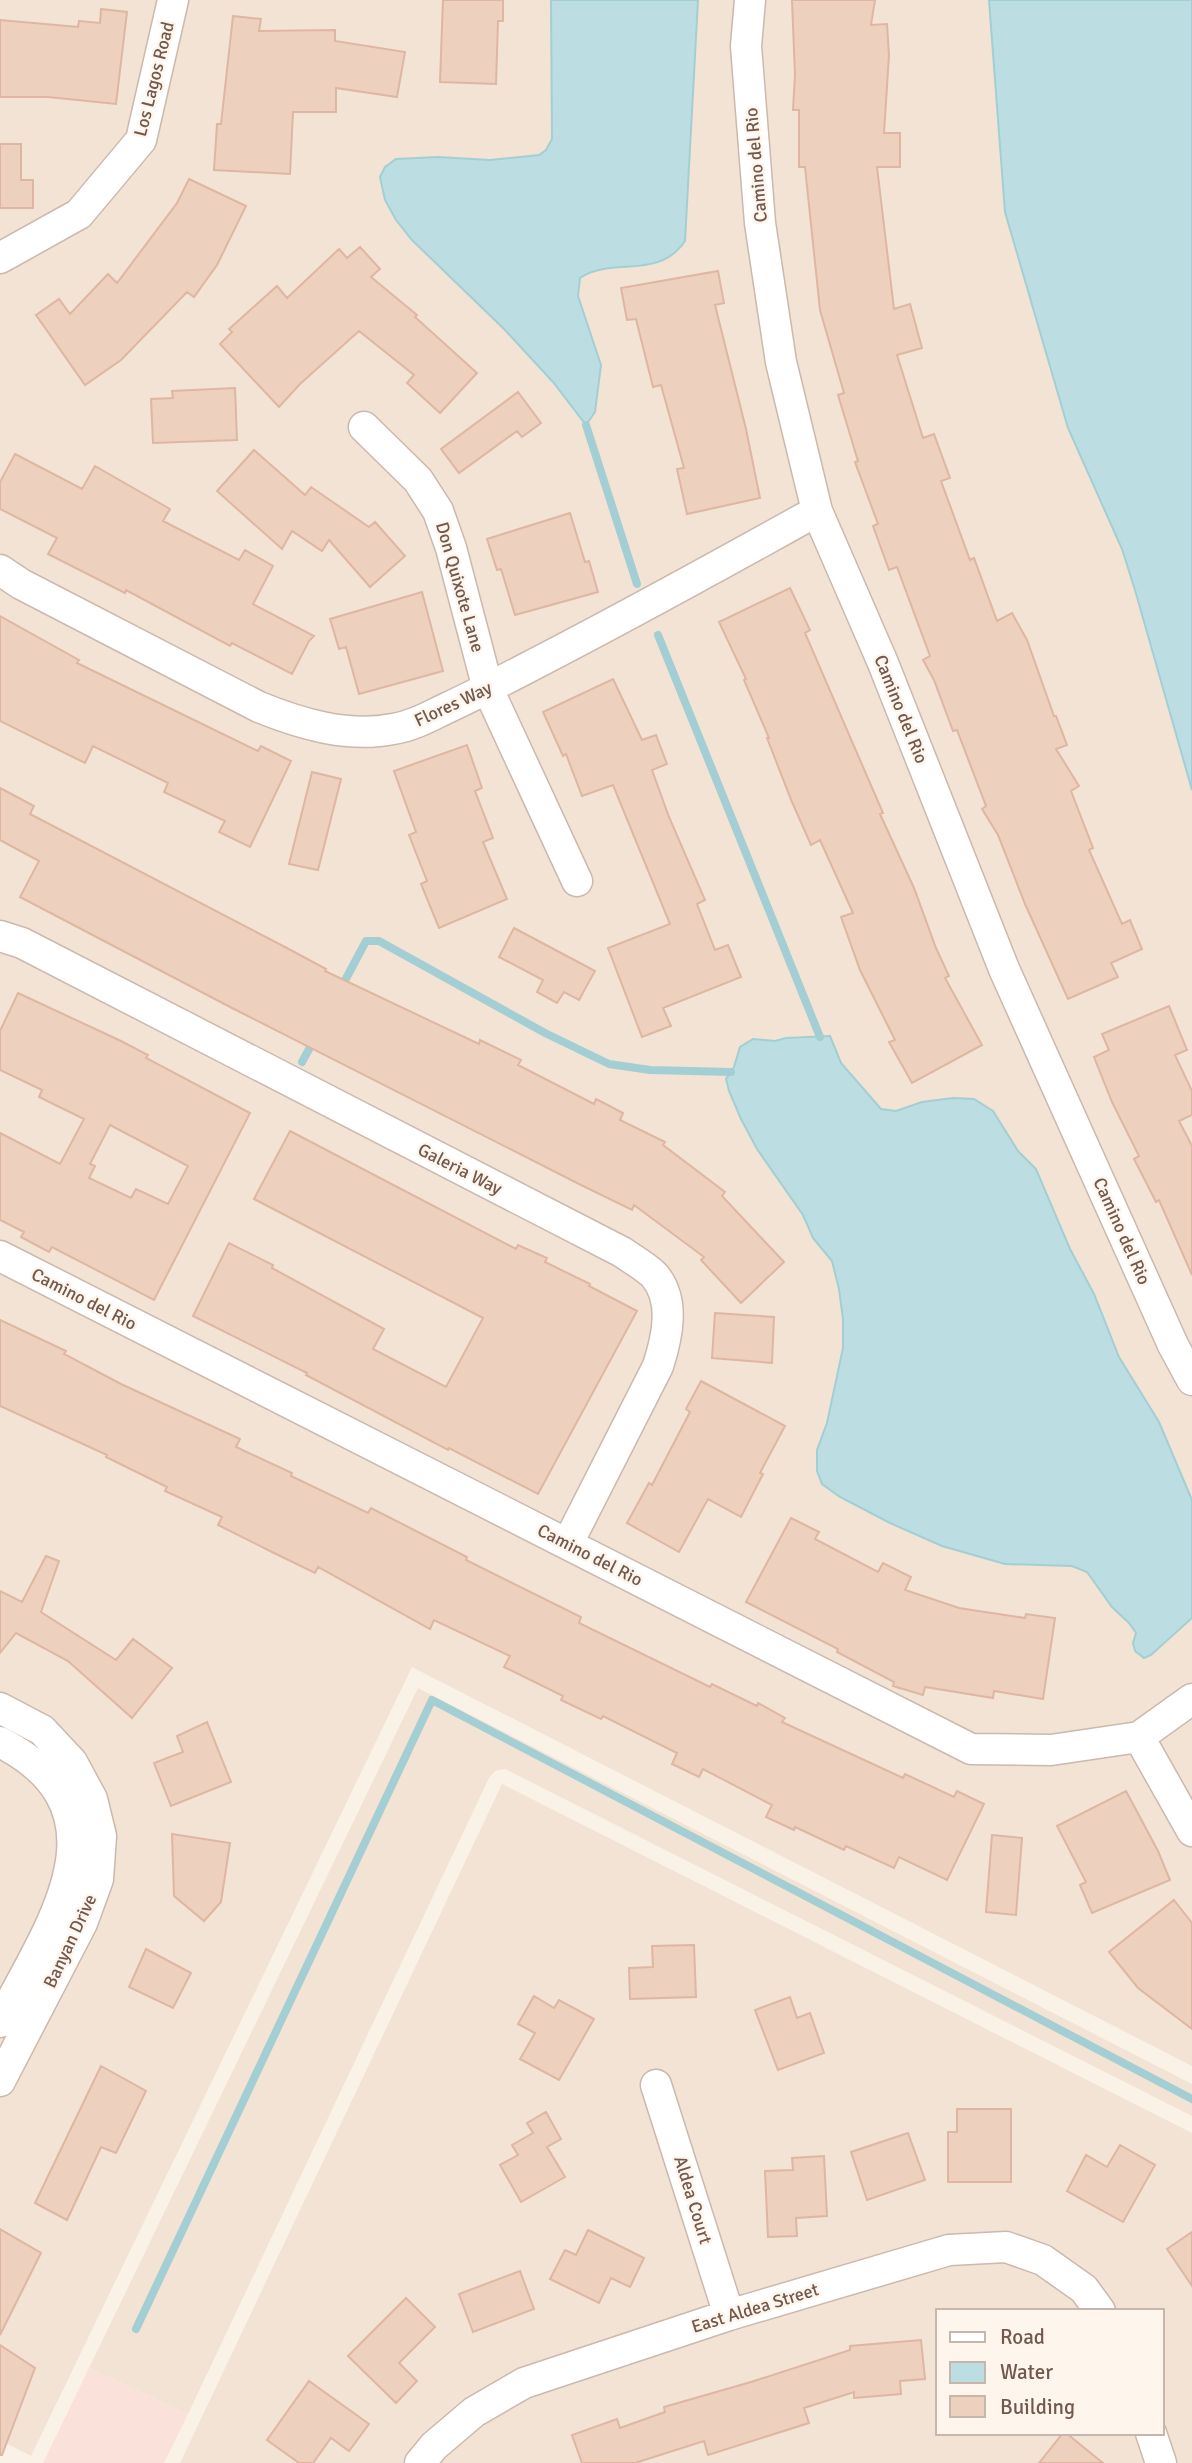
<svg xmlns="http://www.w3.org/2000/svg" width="1192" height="2463" font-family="Signika,sans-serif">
  <rect width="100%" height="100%" fill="#faf2e6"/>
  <!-- residential -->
  <path fill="#f2e3d5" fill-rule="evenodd" d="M0 0H989L1005 212 1135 590 1192 790V2066L412 1667 31 2456 0 2440Z
    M418 1688 1192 2084V2116L505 1769 495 1771 489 1778 188 2414 89 2368Z
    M502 1784 1192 2133V2463H180ZM938 2311H1162V2433H938Z"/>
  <!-- commercial -->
  <path fill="#fae2da" d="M89 2368 188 2414 164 2463H43Z"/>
  <!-- water -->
  <path fill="#bcdee3" stroke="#a3ced3" stroke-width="2" d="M551 0H698L685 241C658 281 613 256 580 278L578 296 601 365 595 412 586 425 553 382 504 329 412 240 396 220 385 200 380 177 385 167 396 159 438 157 490 160 539 155 546 150 552 139Z
    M989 0H1192V790L1135 590 1122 549 1068 428 1005 212Z
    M830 1036 841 1063 881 1109 896 1111 922 1102 953 1098 974 1099 993 1111 1018 1151 1036 1169 1070 1249 1094 1294 1119 1357 1159 1422 1192 1500V1618L1151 1655 1144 1658 1135 1651 1133 1643 1136 1633 1129 1623 1112 1607 1087 1572 1072 1566 1005 1564 942 1546 890 1523 840 1497 822 1484 817 1471V1450L827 1423 843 1348V1319L839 1289 832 1261 813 1238 803 1215 757 1149 741 1119 729 1091 726 1079 734 1067 740 1047 753 1039 775 1041 786 1038Z"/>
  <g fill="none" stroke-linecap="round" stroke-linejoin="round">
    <!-- stream -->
    <path stroke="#a3ced3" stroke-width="8" d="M586 425 637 584
      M658 635 820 1037
      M341 988 366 941H379L545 1033 609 1064 650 1070 731 1072
      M302 1062 314 1040
      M136 2329 432 1700 1192 2099"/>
  </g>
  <!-- building -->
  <path fill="#eed0bf" stroke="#dfb6a1" stroke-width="2" fill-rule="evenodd" d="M443 0H503V21H498L496 84 440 82Z
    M792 0H875L871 25 887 24 889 55 884 133H900V167H877L894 309 910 304 922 348 897 355 923 438 934 434 950 478 941 481 970 560 974 558 997 621 1012 613 1027 640 1054 716H1056L1067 745 1056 749 1079 786 1071 791 1093 848 1089 850 1122 924 1130 920 1142 949 1111 963 1118 977 1068 999 1025 904 998 835 982 809 986 806 957 730 953 731 934 680 923 660 930 656 897 567 889 570 873 526 878 524 855 462 858 461 838 395 844 393 820 310 805 167H799V110H793L795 75Z
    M101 9 127 12 116 104 48 97H0V20L78 27 79 21 100 23Z
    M233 16 261 19 259 31 335 30V41L405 52 397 97 336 88V112H293L290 174 214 170 217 124H221Z
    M0 144H21V180H33V208H0Z
    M189 179 246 206 217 265 194 297 187 292 121 360 85 385 36 315 59 299 70 314 108 274 117 283 177 203Z
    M360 247 380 269 371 277 417 315 415 317 477 373 440 413 407 383 414 375 359 331 300 384 279 407 220 344 232 332 229 329 277 286 287 298 339 249 347 258Z
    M718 271 724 303 715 305 746 429 760 498 687 514 677 469 684 468 661 385 653 387 636 319 627 320 621 288Z
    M235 388 237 440 153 443 151 399 173 398 172 391Z
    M518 392 541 423 522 437 517 431 459 473 441 449Z
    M254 450 305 495 311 487 369 527 375 522 405 556 370 587 329 540 322 551 292 531 282 549 217 491Z
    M15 454 82 489 95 466 170 509 163 521 239 560 245 550 273 566 253 604 314 636 309 641 292 674 232 643 230 646 126 590 125 593 48 554 57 538 0 509V482Z
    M570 513 585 562 589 561 598 592 515 615 501 569 497 570 487 539Z
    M790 588 810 630 805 633 883 813 880 814 914 888 936 948 949 976 945 978 982 1045 912 1083 889 1042 895 1040 860 970 841 917 853 913 820 840 811 845 792 802 767 738H769L744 680 746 679 719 622Z
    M422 592 443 671 359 694 346 647 339 649 330 619Z
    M0 616 79 660 77 663 258 751 261 746 291 761 250 847 219 832 225 821 164 792 168 783 93 746 85 763 0 721Z
    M613 679 642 740 656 735 667 764 652 770 669 817 705 900 697 904 715 950 728 945 741 977 663 1008 671 1026 642 1037 608 948 670 924 613 785 582 796 566 754 563 756 543 712Z
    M467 745 482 788 475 791 493 838 483 842 507 899 439 928 421 884 427 881 409 835 416 832 394 771Z
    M312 772 341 779 318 870 289 864Z
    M0 788 34 806 30 814 285 947 326 969 325 971 479 1044 480 1040 521 1060 518 1065 594 1104 596 1099 623 1113 620 1120 665 1142 663 1145 725 1192 722 1196 784 1262 741 1303 701 1260 704 1257 634 1205 632 1210 579 1184 232 1008 20 897 39 861 0 840Z
    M514 928 595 971 579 1000 564 992 557 1003 537 992 543 980 499 957Z
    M18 993 121 1041 148 1055 146 1058 250 1113 154 1300 52 1247 49 1252 21 1237 24 1232 0 1220V1133L60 1164 84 1119 39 1097 42 1090 0 1070V1031ZM110 1125 188 1166 168 1204 136 1189 131 1198 89 1178 95 1166 90 1164Z
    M1169 1006 1187 1050 1175 1055 1192 1091V1115L1179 1121 1192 1146V1275L1159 1200 1156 1202 1134 1159 1139 1156 1112 1102 1094 1057 1109 1050 1102 1034Z
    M290 1131 516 1249 518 1245 547 1258 545 1262 590 1284 589 1286 637 1311 538 1494 449 1448 448 1450 306 1375 307 1373 193 1316 229 1243 273 1265 272 1268 384 1329 373 1349 446 1387 483 1318 254 1199Z
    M715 1313 774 1317 772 1363 712 1358Z
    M0 1320 66 1351 64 1354 121 1384 240 1439 236 1447 292 1473 291 1476 368 1513 371 1508 467 1557 466 1560 581 1617 579 1623 710 1687 712 1684 757 1706 758 1703 785 1718 782 1722 903 1778 905 1774 954 1797 957 1791 984 1804 947 1880 899 1857 894 1868 846 1846 844 1850 795 1827 794 1830 766 1817 772 1805 703 1769 699 1777 672 1764 677 1753 603 1716 601 1719 561 1700 563 1696 504 1667 510 1656 434 1620 430 1629 318 1567 315 1573 274 1553 218 1525 222 1517 165 1491 167 1487 106 1457 107 1455 0 1406Z
    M701 1381 785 1426 760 1473 763 1474 741 1517 708 1499 679 1552 627 1523 649 1483 652 1485 690 1412 686 1409Z
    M791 1518 819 1532 815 1539 878 1572 883 1563 911 1577 905 1590 959 1608 1025 1618 1026 1614 1055 1618 1043 1699 994 1691 993 1698 925 1687 923 1695 893 1686 894 1682 837 1652 838 1649 746 1602Z
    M46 1556 59 1561 41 1612 116 1660 133 1639 172 1668 132 1718 68 1661 16 1633 0 1653V1591L22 1602Z
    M207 1722 231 1782 171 1806 154 1763 183 1752 177 1736Z
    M1126 1791 1158 1851 1170 1880 1092 1913 1080 1885 1086 1882 1057 1826Z
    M172 1834 230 1843 221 1902 204 1921 174 1896Z
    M992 1835 1022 1838 1016 1915 986 1912Z
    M1174 1900 1192 1923V2029L1138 1988 1109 1952Z
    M694 1945 696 1997 630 1999 629 1968 653 1967 652 1946Z
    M146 1949 191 1973 173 2008 129 1987Z
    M534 1996 554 2008 559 2000 594 2019 559 2080 520 2059 535 2033 518 2024Z
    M790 1997 797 2018 810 2013 824 2053 778 2070 755 2010Z
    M101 2066 146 2091 116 2153 101 2147 67 2220 35 2203Z
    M957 2109H1011V2182H948V2132H957Z
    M546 2112 561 2139 547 2147 565 2177 521 2202 500 2165 518 2155 512 2145 533 2133 527 2123Z
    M908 2133 925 2180 867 2200 851 2152Z
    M1120 2145 1155 2165 1123 2222 1067 2191 1086 2155 1107 2167Z
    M824 2156 827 2216 796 2218 797 2236 768 2237 765 2171 793 2170 792 2158Z
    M0 2229 41 2253 0 2335Z
    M588 2230 644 2258 630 2287 611 2278 599 2303 550 2279 565 2250 576 2255Z
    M1192 2232V2286L1167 2249Z
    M520 2271 534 2309 473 2332 459 2294Z
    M406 2298 435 2327 399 2363 417 2381 396 2403 348 2356Z
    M921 2340 925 2379 900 2381 901 2394 854 2398V2392L804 2408 809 2423 708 2455 704 2441 635 2463H582L572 2435 617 2419 620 2428 665 2412 664 2407 751 2382 850 2350V2346Z
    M0 2345 35 2368 2 2455H0Z
    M309 2381 369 2424 349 2451 331 2438 313 2463H299L267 2440Z
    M1063 2433H1066L1103 2463H1039Z"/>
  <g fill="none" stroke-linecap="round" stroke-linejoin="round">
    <!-- minor casing -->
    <g stroke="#cbb9ad" stroke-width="33">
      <path id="minor" d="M750 0 746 46 760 223 781 362 817 511 883 663 1004 969 1173 1345 1192 1380
        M0 258 79 214 141 140 173 0
        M364 427 418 480 438 511 451 548 488 689 577 881
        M0 570 21 584 259 707C301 724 348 738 393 729 413 726 430 716 447 708 473 696 498 683 523 670 622 619 720 565 817 511
        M0 936 22 943 622 1252C632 1259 645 1266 654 1275 676 1300 667 1338 658 1366L568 1543
        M0 1256 971 1749 1051 1750 1139 1737 1192 1699
        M0 1708 42 1730 72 1762 92 1799 101 1836 98 1879 82 1923 0 2081
        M1139 1737 1192 1831
        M0 1742C135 1811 49 1927 0 2022
        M656 2085 729 2315
        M1151 2433 1161 2463
        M420 2463 434 2446 474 2412 524 2383 729 2315 949 2250 1006 2247 1043 2260 1084 2289 1100 2311"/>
    </g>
    <!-- minor -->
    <use href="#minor" stroke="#fff" stroke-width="30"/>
  </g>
  <g text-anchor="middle" stroke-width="5" stroke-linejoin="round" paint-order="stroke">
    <!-- street labels -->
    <g font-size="18" fill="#72584d" stroke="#fef6ec">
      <text transform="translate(154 79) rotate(-76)" y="6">Los Lagos Road</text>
      <text transform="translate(756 165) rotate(-95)" y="6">Camino del Rio</text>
      <text transform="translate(460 587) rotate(74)" y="6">Don Quixote Lane</text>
      <text transform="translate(453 704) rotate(-25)" y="6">Flores Way</text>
      <text transform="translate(901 709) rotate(68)" y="6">Camino del Rio</text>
      <text transform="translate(460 1169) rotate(27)" y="6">Galeria Way</text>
      <text transform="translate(1122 1231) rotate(66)" y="6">Camino del Rio</text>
      <text transform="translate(84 1299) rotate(27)" y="6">Camino del Rio</text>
      <text transform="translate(590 1555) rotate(27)" y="6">Camino del Rio</text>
      <text transform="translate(70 1941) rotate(-65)" y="6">Banyan Drive</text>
      <text transform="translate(693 2200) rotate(73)" y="6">Aldea Court</text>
      <text transform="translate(755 2308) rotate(-17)" y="6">East Aldea Street</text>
    </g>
  </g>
  <!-- legend -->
  <rect x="936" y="2309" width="228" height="126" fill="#fef6ec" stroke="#c6b7ac" stroke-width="2"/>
  <rect x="950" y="2332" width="35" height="10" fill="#ffffff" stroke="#c6b7ac" stroke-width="2"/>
  <text x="1000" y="2344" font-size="21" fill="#72584d">Road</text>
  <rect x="950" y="2362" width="35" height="21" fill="#bcdee3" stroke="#c6b7ac" stroke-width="2"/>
  <text x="1000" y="2379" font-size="21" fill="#72584d">Water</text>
  <rect x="950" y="2396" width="35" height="21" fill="#eed0bf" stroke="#c6b7ac" stroke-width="2"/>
  <text x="1000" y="2414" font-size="21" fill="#72584d">Building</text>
</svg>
